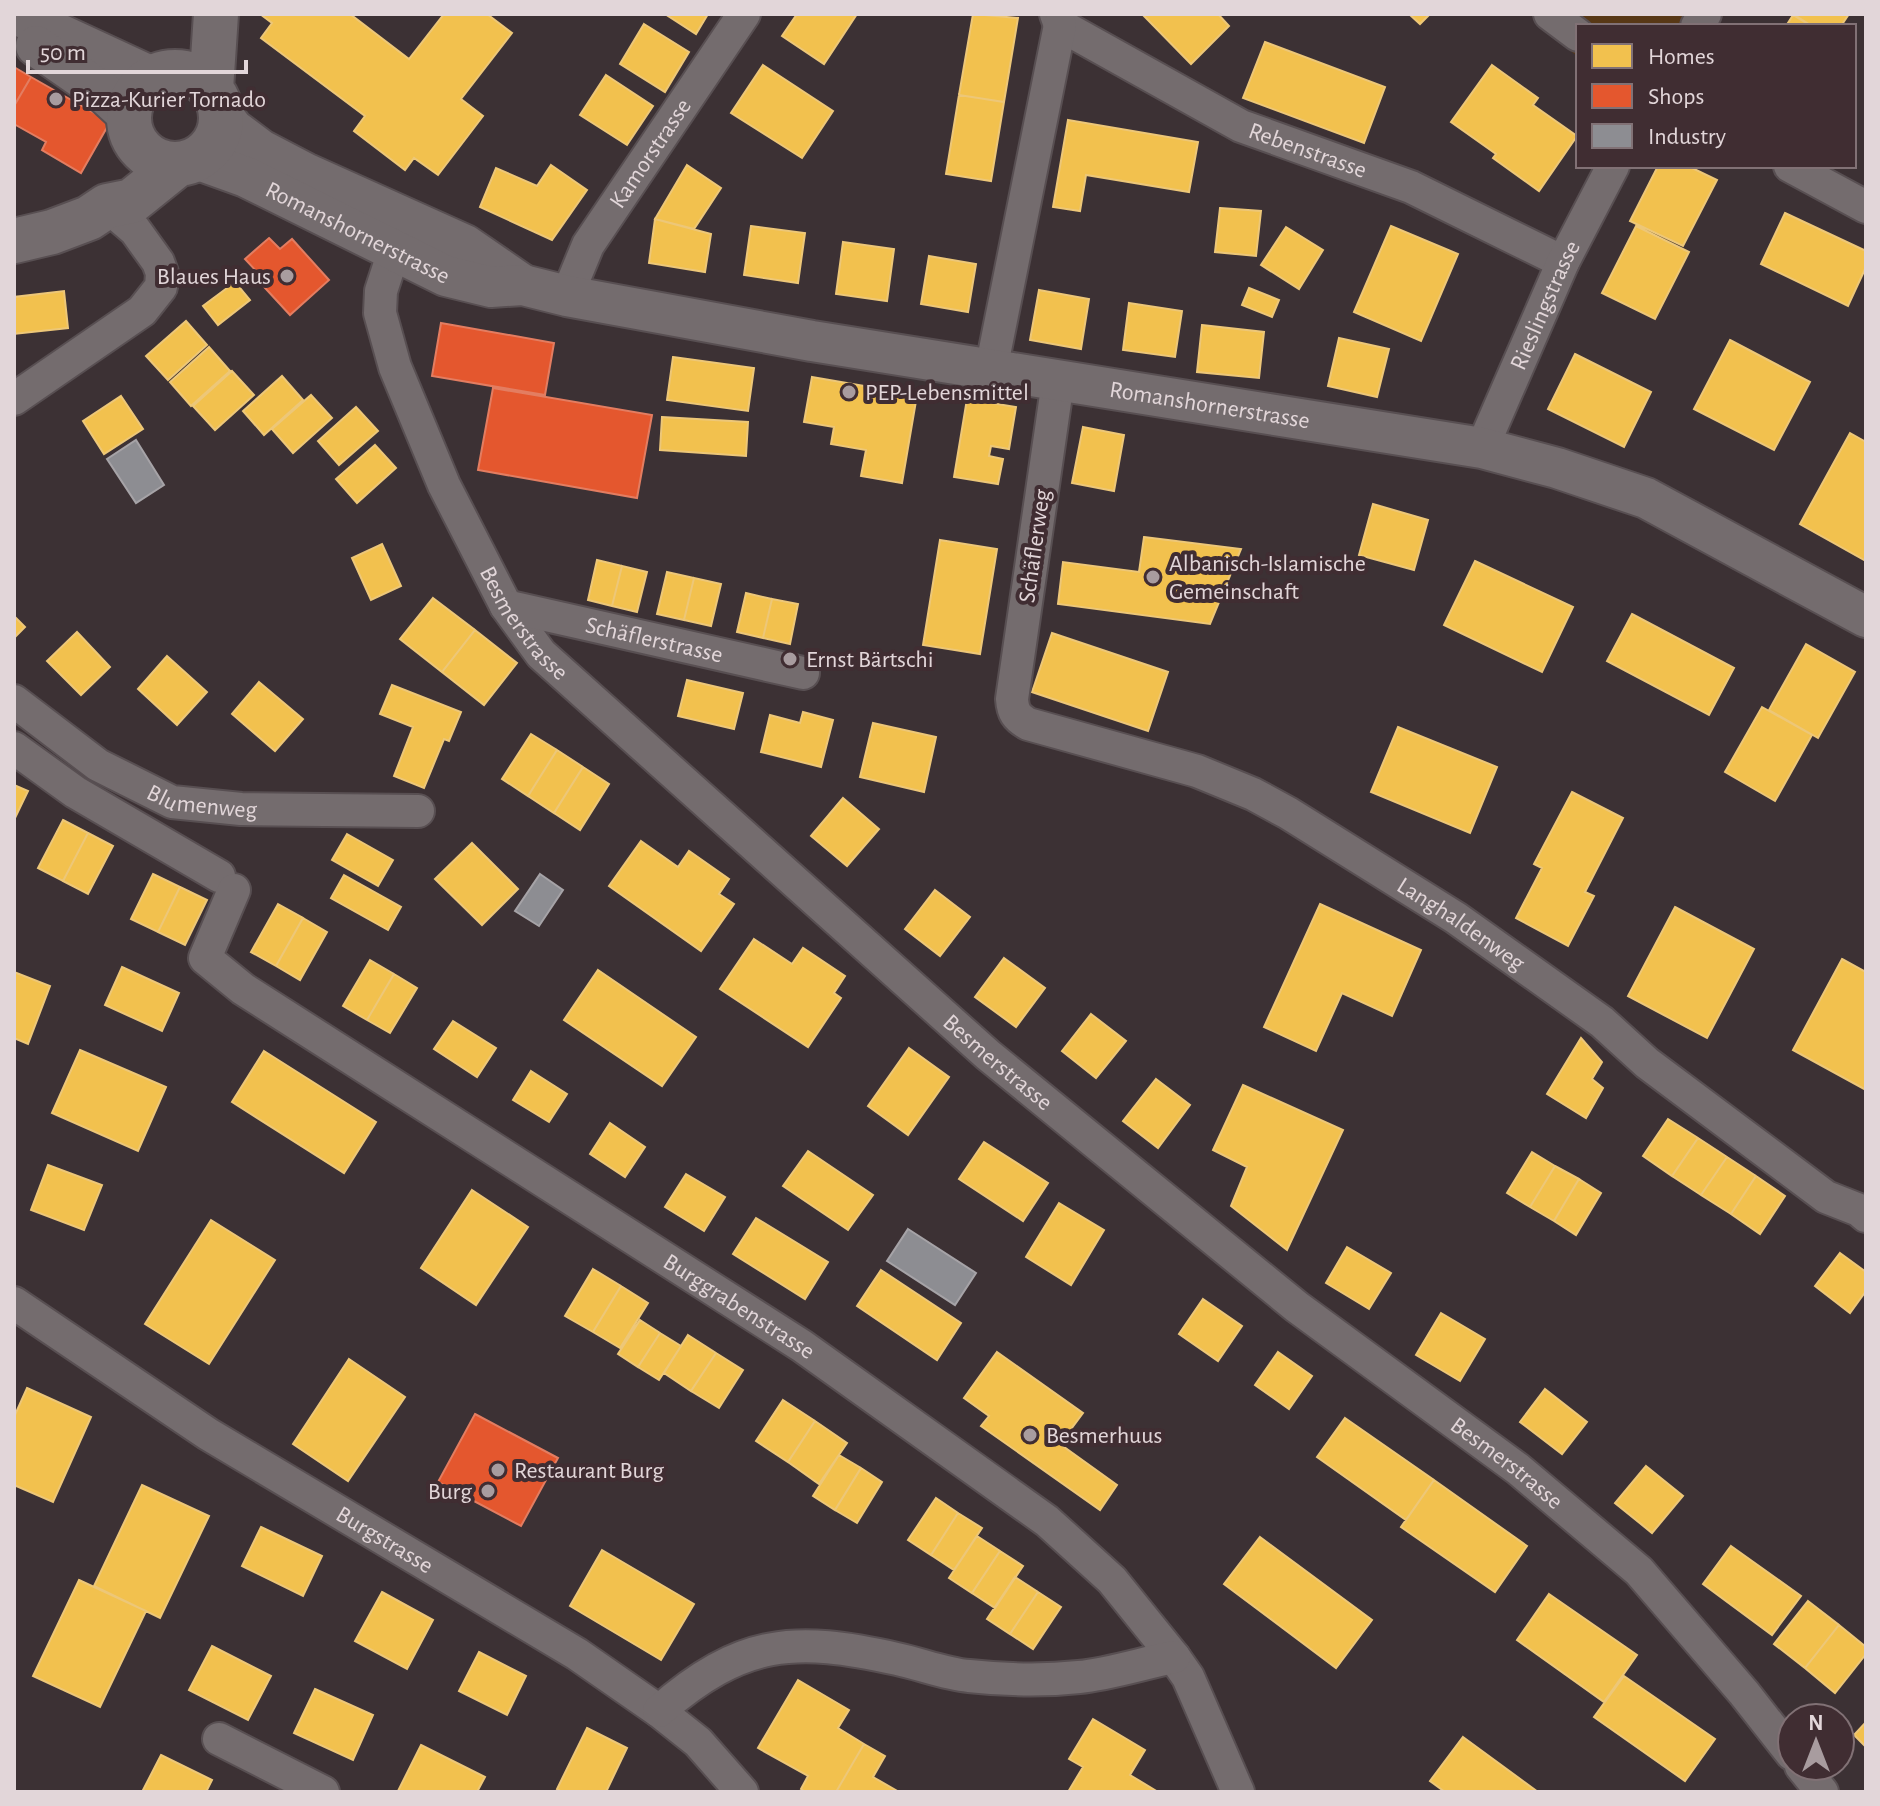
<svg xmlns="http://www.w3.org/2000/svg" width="1880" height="1806" font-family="'Alegreya Sans',sans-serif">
  <rect width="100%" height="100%" fill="#3c3134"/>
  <!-- green -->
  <path fill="#583816" d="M1554 14H1724L1717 26H1578V57L1544 29Z"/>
  <!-- homes -->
  <path fill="#f2c14e" stroke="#edc778" stroke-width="2" d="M260 14H350L409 59 444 14H487L512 33 461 99 483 116 438 175 414 158 405 170 354 131 365 116 261 38 272 23Z
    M665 14H708L696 34Z
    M797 14H857L824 64 782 36Z
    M973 14 1018 18 1004 102 959 95Z
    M1142 14H1218L1229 26 1191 64Z
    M1409 14H1430L1420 24Z
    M1793 14H1849L1841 26H1812Z
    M1793 15 1811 26H1786Z
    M644 24 689 52 665 92 620 64Z
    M1265 42 1385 87 1364 143 1243 98Z
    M763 65 833 111 802 158 731 113Z
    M1492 65 1538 98 1533 105 1577 136 1539 191 1493 158 1496 154 1451 122Z
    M606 75 653 106 627 145 580 115Z
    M959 95 1004 102 991 181 946 174Z
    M1068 120 1198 142 1189 192 1086 175 1080 211 1053 207Z
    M551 165 587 190 552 240 480 207 496 168 537 186Z
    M687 165 721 188 694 229 655 219Z
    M1658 166H1688L1717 180 1683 246 1630 221Z
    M1220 208 1261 211 1256 256 1215 252Z
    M1785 213 1866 251V267L1848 306 1761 264Z
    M655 219 711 234 705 272 649 263Z
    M751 226 805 233 798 283 744 275Z
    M1391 226 1458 254 1421 341 1354 312Z
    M1636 226 1689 252 1655 319 1602 293Z
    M1286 227 1323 250 1299 289 1261 265Z
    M843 242 894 249 887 301 836 294Z
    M929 256 976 264 968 312 921 304Z
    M235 282 250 300 218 325 203 306Z
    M1249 288 1279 300 1272 317 1242 305Z
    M1039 290 1089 299 1081 349 1030 340Z
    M64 291 68 328 14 334V297Z
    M1129 303 1182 311 1175 357 1123 350Z
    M186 321 207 345 168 380 146 356Z
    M1202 325 1264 332 1259 378 1197 372Z
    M1339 338 1389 349 1377 397 1328 386Z
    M1730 340 1810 382 1774 450 1694 409Z
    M209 347 230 371 191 406 170 382Z
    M1575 354 1651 392 1624 447 1548 409Z
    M673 357 754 368 748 411 667 400Z
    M232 371 254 395 215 430 193 406Z
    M282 376 303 400 264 435 243 411Z
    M812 377 917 395 902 483 861 476 866 450 831 444 834 427 804 422Z
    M311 395 332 418 293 453 272 429Z
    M121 396 143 429 104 454 83 421Z
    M967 399 1016 407 1009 449 991 446 989 456 1003 459 998 484 954 477Z
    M356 407 378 431 339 465 318 441Z
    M662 417 748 422 746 456 660 450Z
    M1083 427 1124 435 1114 491 1072 483Z
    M1850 433 1866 442V561L1800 524Z
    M375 445 396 468 357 503 336 479Z
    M1373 504 1428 520 1414 570 1359 555Z
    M1144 537 1241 549 1210 624 1058 604 1063 562 1139 572Z
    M940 540 997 549 980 654 923 645Z
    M382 544 401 586 371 600 352 558Z
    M597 560 622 566 612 606 588 600Z
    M1475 561 1573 607 1542 672 1444 625Z
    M622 566 647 572 637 612 612 606Z
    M667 572 694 578 684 620 657 614Z
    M694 578 721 584 711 626 684 620Z
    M746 593 772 599 763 638 737 632Z
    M433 598 475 630 442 672 400 639Z
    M772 599 798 604 790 644 763 638Z
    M1632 614 1734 668 1709 715 1607 661Z
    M14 616 25 627 14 638Z
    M475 630 517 663 484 705 442 672Z
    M77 632 110 667 81 695 47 661Z
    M1052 633 1168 672 1148 731 1032 692Z
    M1806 644 1855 672 1818 738 1769 710Z
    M167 656 207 692 177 725 138 689Z
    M687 680 743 693 734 729 678 716Z
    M259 682 303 719 275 751 232 714Z
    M392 685 461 712 449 741 444 739 424 788 394 776 413 727 380 714Z
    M1762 707 1812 735 1775 801 1725 772Z
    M803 712 833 720 821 767 761 752 770 715 800 723Z
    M873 723 936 737 924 792 860 777Z
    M1398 727 1497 767 1470 833 1371 792Z
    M531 734 557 750 528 796 502 779Z
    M557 750 583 767 554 813 528 796Z
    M583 767 609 784 580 830 554 813Z
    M14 785 28 791 14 820Z
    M1572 792 1623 818 1585 892 1594 896 1568 946 1516 918 1542 868 1534 864Z
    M843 798 879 829 847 866 811 836Z
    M63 820 88 833 63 881 38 868Z
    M88 833 113 846 88 894 63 881Z
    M347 834 393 860 378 886 332 860Z
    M641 841 678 867 689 851 729 879 719 894 734 904 701 951 609 886Z
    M472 843 518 889 482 925 435 879Z
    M153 874 180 887 158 932 131 919Z
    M344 875 401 907 388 930 331 898Z
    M180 887 207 900 185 945 158 932Z
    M935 890 970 917 940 956 905 929Z
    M278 904 303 918 276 966 251 952Z
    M1320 904 1421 950 1392 1016 1342 993 1316 1051 1264 1027Z
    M1675 907 1754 949 1707 1038 1628 996Z
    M303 918 327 932 300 980 276 966Z
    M754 939 792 964 803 948 845 976 834 993 841 998 808 1047 720 989Z
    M1004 958 1045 988 1016 1027 975 997Z
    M1842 959 1866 972V1090L1793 1050Z
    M370 960 394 974 367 1020 343 1006Z
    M122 967 179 993 162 1031 105 1005Z
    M598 970 696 1037 662 1086 564 1020Z
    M14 972 50 986 28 1044 14 1038Z
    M394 974 417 988 390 1033 367 1020Z
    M1091 1014 1126 1041 1096 1078 1062 1051Z
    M453 1021 496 1048 477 1077 434 1049Z
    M1581 1038 1602 1062 1592 1079 1603 1088 1586 1118 1547 1094Z
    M909 1048 949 1077 908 1135 868 1106Z
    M80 1050 166 1087 138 1151 52 1113Z
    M264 1051 376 1122 344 1173 232 1102Z
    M531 1071 567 1094 549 1122 513 1100Z
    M1156 1079 1190 1105 1158 1148 1123 1121Z
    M1243 1085 1343 1130 1287 1250 1231 1206 1247 1167 1213 1150Z
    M1668 1119 1698 1138 1672 1176 1643 1156Z
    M610 1123 645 1147 625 1177 590 1154Z
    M1698 1138 1727 1157 1701 1195 1672 1176Z
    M984 1142 1048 1183 1023 1221 959 1179Z
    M808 1151 873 1195 848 1230 783 1186Z
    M1532 1152 1555 1166 1530 1207 1507 1193Z
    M1727 1157 1756 1176 1731 1214 1701 1195Z
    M48 1165 102 1185 84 1230 31 1210Z
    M1555 1166 1579 1179 1554 1221 1530 1207Z
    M686 1174 725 1197 704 1231 665 1207Z
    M1756 1176 1785 1196 1760 1234 1731 1214Z
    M1579 1179 1601 1193 1576 1235 1554 1221Z
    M472 1190 528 1227 476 1305 421 1268Z
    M1059 1203 1104 1230 1071 1285 1026 1257Z
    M756 1218 828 1262 805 1299 733 1254Z
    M211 1220 275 1260 209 1364 145 1324Z
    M1347 1247 1391 1273 1369 1309 1326 1283Z
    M1840 1253 1866 1272V1291L1850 1313 1815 1286Z
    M593 1269 621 1286 593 1332 565 1316Z
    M881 1270 961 1323 937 1360 857 1306Z
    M621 1286 648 1303 620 1348 593 1332Z
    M1203 1299 1242 1326 1218 1361 1179 1334Z
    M1441 1313 1485 1339 1460 1381 1416 1355Z
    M640 1320 660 1333 638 1367 618 1354Z
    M660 1333 681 1346 659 1380 638 1367Z
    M688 1335 716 1353 691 1391 664 1373Z
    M997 1352 1083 1413 1060 1444 1117 1485 1100 1510 981 1426 989 1416 964 1398Z
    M1278 1352 1312 1376 1289 1409 1255 1385Z
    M716 1353 743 1370 719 1408 691 1391Z
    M349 1359 405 1397 348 1481 293 1444Z
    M27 1388 91 1417 53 1502 14 1485V1417Z
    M1545 1389 1587 1422 1562 1454 1520 1422Z
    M783 1400 815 1421 788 1462 756 1441Z
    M1345 1418 1434 1480 1406 1520 1317 1457Z
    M815 1421 847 1443 819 1484 788 1462Z
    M839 1455 861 1468 835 1510 813 1496Z
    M1646 1466 1683 1496 1652 1533 1615 1503Z
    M861 1468 882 1482 857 1523 835 1510Z
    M1434 1480 1527 1546 1495 1592 1401 1527Z
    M142 1485 209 1516 160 1618 94 1586Z
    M936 1498 958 1513 931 1555 908 1540Z
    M958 1513 982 1528 954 1570 931 1555Z
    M261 1527 322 1556 303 1596 242 1566Z
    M977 1536 1000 1551 972 1593 949 1578Z
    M1260 1537 1372 1620 1336 1668 1224 1584Z
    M1731 1546 1801 1596 1772 1635 1703 1584Z
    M602 1550 694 1604 661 1660 570 1606Z
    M1000 1551 1023 1566 995 1608 972 1593Z
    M1015 1577 1038 1592 1010 1634 987 1619Z
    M79 1580 146 1611 100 1707 33 1676Z
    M382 1592 433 1620 407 1669 355 1641Z
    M1038 1592 1061 1607 1033 1649 1010 1634Z
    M1549 1594 1637 1655 1604 1702 1517 1640Z
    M1808 1601 1839 1625 1805 1668 1774 1644Z
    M1839 1625 1866 1647V1654L1835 1693 1805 1668Z
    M212 1646 271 1676 248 1720 189 1690Z
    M479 1652 526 1676 507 1715 459 1691Z
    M1624 1676 1715 1739 1685 1781 1594 1717Z
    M798 1680 849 1710 838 1728 864 1744 836 1792H805L801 1789 808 1776 758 1748Z
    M315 1689 373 1715 353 1760 294 1733Z
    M1093 1719 1145 1750 1130 1775 1158 1792H1068L1083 1767 1069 1759Z
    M1866 1722V1747L1854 1735Z
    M587 1728 627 1748 606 1792H562L557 1789Z
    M1463 1737 1538 1792H1445L1430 1781Z
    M864 1744 885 1756 873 1777 899 1792H836Z
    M421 1745 485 1777 477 1792 398 1791Z
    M161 1755 212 1780 206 1792H142Z"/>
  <!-- shops -->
  <path fill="#e4572e" stroke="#e37d61" stroke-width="2" d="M14 67 31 77 14 106Z
    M31 77 110 122 81 173 42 150 46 142 14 124V106Z
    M269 238 280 249 292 239 329 280 290 315 254 276 258 273 245 259Z
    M441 323 554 343 545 395 432 376Z
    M493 388 652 415 637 498 478 470Z
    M475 1414 558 1458 521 1526 438 1482Z"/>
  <!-- industry -->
  <path fill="#8d8d92" stroke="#a6a3a7" stroke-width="2" d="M136 440 164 485 136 503 107 459Z
    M540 874 563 890 539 926 515 911Z
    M908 1229 976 1273 955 1305 887 1261Z"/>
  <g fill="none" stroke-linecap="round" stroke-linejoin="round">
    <!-- minor casing -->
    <g stroke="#584f52" stroke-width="36">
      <g id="minor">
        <path id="s1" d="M1056 14 1060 25 1241 126 1411 187 1563 262"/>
        <path d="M1550 14 1578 35"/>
        <path d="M1697 26 1705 14"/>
        <path d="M1790 166 1866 207"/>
        <path id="s2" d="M394 251 381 291 380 313 395 367 444 485 506 606 541 654 988 1055 1297 1307 1518 1469 1639 1571 1744 1693 1792 1754"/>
        <path id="s3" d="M567 296 588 245 744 14"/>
        <path d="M991 370 1060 25"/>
        <path id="s4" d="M1058 381 1012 699C1013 712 1016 717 1028 724L1197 771 1253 794 1288 813 1456 918 1602 1022 1647 1063 1826 1197 1859 1210 1866 1216"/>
        <path d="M14 399 142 311 161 287 162 273 158 262 135 230 107 206"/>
        <path id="s5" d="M1482 448 1563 262 1613 166"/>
        <path id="s6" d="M506 606 803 673"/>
        <path id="s7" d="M14 701 98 765 172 802 241 809 418 811"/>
        <path d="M14 748 75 792 219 876"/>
        <path id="s8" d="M234 890 205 958 243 989 802 1346 1047 1521 1112 1580 1174 1657 1188 1677 1238 1792"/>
        <path id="s9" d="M14 1303 208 1434 577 1654 659 1711 698 1742 742 1792"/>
        <path d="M659 1711C742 1639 794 1636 897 1659 921 1664 945 1674 969 1676 1006 1680 1042 1681 1079 1677 1110 1674 1143 1663 1174 1657"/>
        <path d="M219 1739 323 1792"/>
        <path d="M1801 1766 1822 1792"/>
      </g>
    </g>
    <!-- tertiary casing -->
    <g stroke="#584f52" stroke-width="44">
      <g id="tertiary">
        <path d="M16 14 154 78"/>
        <path d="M36 46 105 94 129 116"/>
        <path d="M221 113 233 129 261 150 305 173 465 245 523 285"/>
        <path id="s10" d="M196 159 246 177 446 276 491 287 523 285 567 296 812 341 1482 448 1557 468 1646 498 1866 617"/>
      </g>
    </g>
    <!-- secondary casing -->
    <g stroke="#584f52" stroke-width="48">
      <path id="secondary" d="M129 118a46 46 0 1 1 92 0a46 46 0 1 1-92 0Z
        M211 89 216 14
        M14 241 52 232 89 218 107 206 132 201 178 164"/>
    </g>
    <!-- minor -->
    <use href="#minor" stroke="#746c6e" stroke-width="32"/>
    <!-- tertiary -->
    <use href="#tertiary" stroke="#746c6e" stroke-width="40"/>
    <!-- secondary -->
    <use href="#secondary" stroke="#746c6e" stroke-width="44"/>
  </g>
  <!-- markers -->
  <g fill="#a89c9f" stroke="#402d32" stroke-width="3">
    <circle cx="56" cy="99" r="8"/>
    <circle cx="287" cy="276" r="8"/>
    <circle cx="849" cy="392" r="8"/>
    <circle cx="1153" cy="577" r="8"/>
    <circle cx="790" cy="659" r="8"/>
    <circle cx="1030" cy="1435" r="8"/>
    <circle cx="498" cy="1470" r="8"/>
    <circle cx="488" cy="1491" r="8"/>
  </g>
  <g text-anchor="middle" stroke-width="8" stroke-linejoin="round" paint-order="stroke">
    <!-- poi labels -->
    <g font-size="24" fill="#e2d6d9" stroke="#402d32" text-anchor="start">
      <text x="72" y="107">Pizza-Kurier Tornado</text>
      <text x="271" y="284" text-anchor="end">Blaues Haus</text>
      <text x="865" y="400">PEP-Lebensmittel</text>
      <text x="1169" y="571">Albanisch-Islamische<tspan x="1169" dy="28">Gemeinschaft</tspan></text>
      <text x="806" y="667">Ernst Bärtschi</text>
      <text x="1046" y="1443">Besmerhuus</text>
      <text x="514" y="1478">Restaurant Burg</text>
      <text x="472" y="1499" text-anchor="end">Burg</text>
    </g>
    <!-- street labels -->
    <g font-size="24" fill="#e2d6d9" stroke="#402d32">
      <text dy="8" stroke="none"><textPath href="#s1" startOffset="290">Rebenstrasse</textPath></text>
      <text dy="8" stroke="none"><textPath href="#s3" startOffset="166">Kamorstrasse</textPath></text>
      <text dy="8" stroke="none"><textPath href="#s10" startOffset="178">Romanshornerstrasse</textPath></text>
      <text dy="8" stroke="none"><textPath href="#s5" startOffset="156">Rieslingstrasse</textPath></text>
      <text dy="8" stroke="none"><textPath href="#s10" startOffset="1052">Romanshornerstrasse</textPath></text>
      <text transform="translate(1034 546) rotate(-82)" y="8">Schäflerweg</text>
      <text dy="8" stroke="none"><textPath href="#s2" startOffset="408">Besmerstrasse</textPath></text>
      <text dy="8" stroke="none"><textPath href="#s6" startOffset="152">Schäflerstrasse</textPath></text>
      <text dy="8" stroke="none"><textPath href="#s7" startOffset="218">Blumenweg</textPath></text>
      <text dy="8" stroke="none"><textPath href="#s4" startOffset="834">Langhaldenweg</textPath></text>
      <text dy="8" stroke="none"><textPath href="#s2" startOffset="1056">Besmerstrasse</textPath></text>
      <text dy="8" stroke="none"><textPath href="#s8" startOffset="712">Burggrabenstrasse</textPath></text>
      <text dy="8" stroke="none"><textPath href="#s2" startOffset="1704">Besmerstrasse</textPath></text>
      <text dy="8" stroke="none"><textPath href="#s9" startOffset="440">Burgstrasse</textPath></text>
    </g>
  </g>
  <!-- border -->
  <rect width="1880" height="1806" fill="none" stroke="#e2d6d9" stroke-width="32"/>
  <!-- legend -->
  <rect x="1576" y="24" width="280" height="144" fill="#402d32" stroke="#817175" stroke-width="2"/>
  <rect x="1592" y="44" width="40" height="24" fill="#f2c14e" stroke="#817175" stroke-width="2"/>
  <text x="1648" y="64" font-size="24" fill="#e2d6d9">Homes</text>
  <rect x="1592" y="84" width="40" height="24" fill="#e4572e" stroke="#817175" stroke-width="2"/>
  <text x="1648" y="104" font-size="24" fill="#e2d6d9">Shops</text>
  <rect x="1592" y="124" width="40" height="24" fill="#8d8d92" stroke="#817175" stroke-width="2"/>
  <text x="1648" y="144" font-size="24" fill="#e2d6d9">Industry</text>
  <!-- north arrow -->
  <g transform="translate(1816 1742)"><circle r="38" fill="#402d32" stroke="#817175" stroke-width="2"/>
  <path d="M0-6L14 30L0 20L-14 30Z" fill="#a89c9f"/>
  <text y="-12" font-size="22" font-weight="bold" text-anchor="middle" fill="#e2d6d9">N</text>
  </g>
  <!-- scale -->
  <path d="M28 60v12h218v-12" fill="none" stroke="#e2d6d9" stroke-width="4"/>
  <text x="40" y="60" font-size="24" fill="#e2d6d9" stroke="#402d32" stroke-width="6" paint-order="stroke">50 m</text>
</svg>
